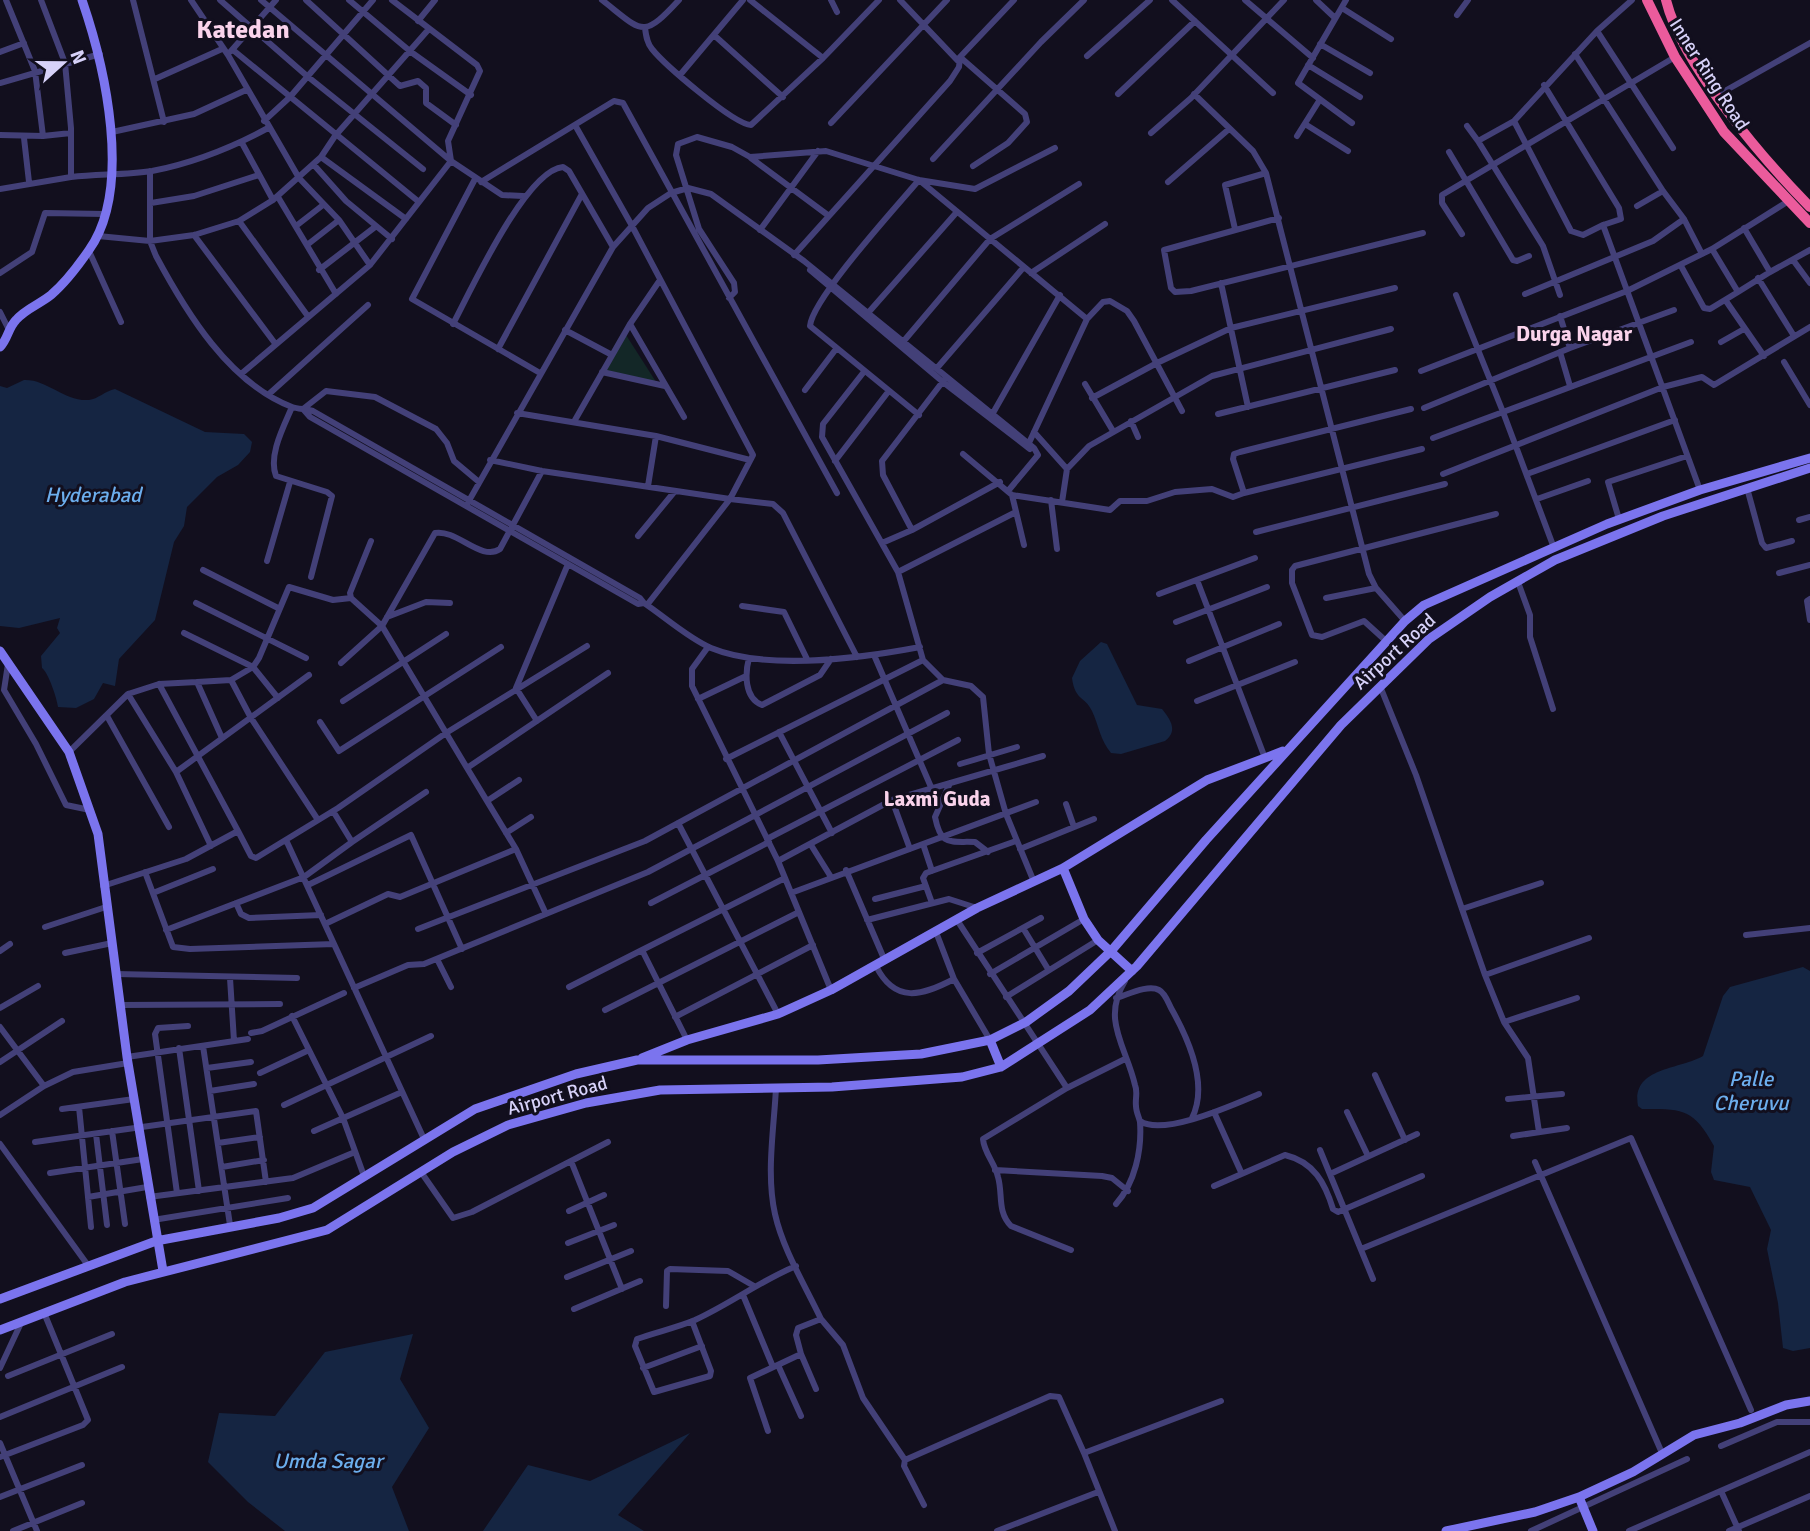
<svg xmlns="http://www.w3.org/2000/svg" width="1810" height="1531" font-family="Signika,sans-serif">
  <rect width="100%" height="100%" fill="#120f1e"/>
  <!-- green -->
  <path fill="#132727" d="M626 335 658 385 603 373Z"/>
  <!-- water -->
  <path fill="#152542" d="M24 380C47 379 65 402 89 400 98 399 105 391 115 389L205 432 244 434 252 442 250 452 238 465 217 477 187 507 184 526 174 542 155 620 119 659 115 686 103 683 94 699 76 708 58 707C57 698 48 672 42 668L41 656 60 633 57 628 60 618 19 628 0 626V386L7 388Z
    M1101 642 1107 644 1137 705 1162 709C1171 720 1178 731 1165 741L1121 754 1111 753C1100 740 1099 726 1092 711 1085 696 1075 701 1072 678L1080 661Z
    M1803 967 1810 971V1348L1793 1351 1783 1348 1778 1303 1767 1249 1771 1230 1750 1187 1714 1180 1711 1172 1714 1146C1693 1108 1683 1109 1642 1109L1638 1106C1631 1067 1679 1070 1703 1056L1723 996 1730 987Z
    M413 1334 400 1379 429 1428 392 1487 409 1531H285L248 1502 208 1462 219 1413 275 1416 325 1352Z
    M690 1433 618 1515 644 1531H483L528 1465 590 1481Z"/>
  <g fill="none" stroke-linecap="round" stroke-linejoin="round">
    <!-- street -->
    <path stroke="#434078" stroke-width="6" d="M6 0 35 71 43 136 71 133
      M133 0 164 122
      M191 0 228 55 299 178 339 220 370 265
      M220 0 307 76 423 169
      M261 0 451 161 502 195 523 196
      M306 0 400 86 418 81 426 88V103L456 125
      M349 0 411 52 471 95
      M602 0C643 32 642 40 679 0
      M750 0 823 58
      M831 0 837 12
      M900 0 958 61
      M1172 0 1273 93
      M1245 0 1313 58
      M1316 0 1335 18
      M1346 0 1298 83 1352 123
      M1632 0 1597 31 1514 121 1571 231 1583 235 1603 225 1700 490
      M1342 8 1391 39
      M1457 15 1468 0
      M418 21 435 0
      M645 28C646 36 647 43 652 49 664 64 733 124 751 125L823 58 879 0
      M1597 31 1673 148
      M715 36 783 97
      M1320 44 1370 73
      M233 50 419 202
      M231 51 276 0
      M0 52 24 43
      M1087 56 1150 0
      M960 57 1025 114 1027 122 1008 143 973 166
      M1308 65 1360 97
      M680 75 743 0
      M155 79 222 49
      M0 83 100 54
      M1544 85 1619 208 1621 219 1603 225
      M1118 94 1195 21
      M1194 94 1253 151 1266 173 1369 574 1376 588 1405 621
      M1716 96 1810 43
      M264 121 290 97 373 0
      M1514 121 1478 141 1543 246 1560 295
      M831 123 947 0
      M1305 124 1348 151
      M1467 126 1478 141
      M112 132 194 114 246 90
      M1151 133 1191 98 1284 0
      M0 135 43 136
      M1297 136 1319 101
      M24 138 29 182
      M242 143 273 200
      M1449 152 1513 260 1517 261 1529 256
      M321 157 406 219
      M751 158 829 216
      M933 159 1041 42 1084 0
      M314 165 346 201 392 239
      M150 171V241L156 256C186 312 229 383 292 407 298 409 306 409 313 411L640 598 644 603C665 617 688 638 711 648 767 671 862 658 920 647
      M71 177C98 174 126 175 152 171 193 163 231 148 268 128
      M475 179 412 299 540 373
      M481 182 614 101 623 103 837 493
      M1168 182 1229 129
      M0 189 71 177V128L65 63 41 0
      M278 197 336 294
      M151 203 194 196 259 175
      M1637 206 1663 191
      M1279 218 1164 250 1171 288 1175 292 1191 291 1423 233
      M1684 219 1702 254
      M239 221 307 315
      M296 226 323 205
      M1744 228 1770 272 1810 250
      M1235 229 1225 185 1266 173
      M760 230 818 151
      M1462 234 1442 203V195L1675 57
      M194 235 274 342
      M98 236 150 241 194 235 239 221 273 200 321 157 335 136 428 30
      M307 245 339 220
      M1712 249 1738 292 1770 272
      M89 251 121 322
      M794 255 950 81 959 67 960 57 1014 0
      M1793 260 1810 283
      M1681 266 1704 308 1710 309 1738 292
      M319 270 375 227
      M810 270 943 382 1030 449
      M0 273 32 252 45 213 104 214
      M1031 273 1105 224
      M1758 278 1794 336
      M1221 283 1248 407
      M1525 294 1653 241 1684 219 1663 191 1575 54
      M729 298 735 292 734 283 699 229 676 155 678 144 697 137 732 147 750 157 826 151 919 180 975 189 1055 148
      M1726 301 1764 356
      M0 312 9 330
      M868 313 956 213
      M453 324C471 290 526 170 563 167L569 171 613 247
      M630 324 684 417
      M565 330 612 355
      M903 342 990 239 1079 184
      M1721 342 1744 329
      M1570 348 1674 310
      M498 349 582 194
      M1560 352 1570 386
      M1784 362 1810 405
      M937 368 1023 268
      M1421 371 1627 291 1712 249 1787 202
      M602 372 665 386
      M863 373 823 424 822 437 898 572 923 660 943 680 971 686 983 697 989 754 1006 814 1034 882
      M241 374 370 265 451 161 448 141 480 71 477 65 392 0
      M1085 384 1113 431
      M805 390 836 349
      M269 394 368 305
      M1092 398 1157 363 1231 328 1395 288
      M292 407C284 426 268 455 276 476L327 492 332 496 311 577
      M1424 408 1570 348 1560 316
      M303 409 310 417 638 604 644 603
      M303 409 326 391 375 397 436 429 447 443 454 461 479 482
      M1411 409 1240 452 1234 454 1233 459 1244 493 1422 449
      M517 413 656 436 750 460
      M993 413 1060 295
      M1218 414 1395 370
      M919 415 810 326C812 299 897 206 919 180L1087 319
      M575 420 630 324 660 280
      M1131 421 1138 437
      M1034 432 1067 469 1062 502
      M1433 438 1503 412 1456 295
      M1028 445 1087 319 1103 302 1110 301 1127 311 1134 321 1182 411
      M963 454 1012 495 1110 510 1120 501H1147L1175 492 1212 489 1233 497 1244 493
      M490 460 542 471 730 499 753 455 631 224 575 125
      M835 461 888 392
      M1067 469 1089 446 1212 376 1391 329
      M1443 474 1663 387 1702 377 1714 385 1810 327
      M1527 474 1675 420
      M648 486 656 436
      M1747 488 1762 543 1766 548 1792 541
      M1012 495 1024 545
      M1537 499 1588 481
      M1051 500 1057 549
      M466 506 613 247 648 208 671 193 688 188 711 194 804 261 1034 448 1038 455 1008 491
      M1619 519 1608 482 1687 456
      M1799 520 1810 517
      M912 530 883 475 882 461 944 380
      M1256 532 1445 484
      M638 536 675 491
      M371 541 350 593 351 598 382 626 467 768 608 673
      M882 543 912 530 1000 482
      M1554 548 1503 412 1691 342
      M267 561 290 482
      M203 570 278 608
      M898 572 1014 513
      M1779 573 1810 565
      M1197 580 1265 758
      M1518 582 1530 615V637L1553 709
      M1159 594 1255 558
      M1326 598 1376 588
      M1810 599 1807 601 1810 620
      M196 603 306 658
      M647 605 730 499 773 504 783 513 857 657
      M742 606 784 612 807 659
      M387 617 426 602 450 603
      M1176 622 1267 587
      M184 633 253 667 278 698
      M1386 641 1364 621 1322 637 1312 635 1292 583V570L1295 566 1496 514
      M708 647 692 669V686L778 861 831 990
      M874 655 931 787
      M749 658C745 673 744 698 762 705L820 675 831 659
      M1189 661 1279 624
      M341 663 382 626 435 533C457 529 481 562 500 549L542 471
      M8 664 4 690 36 744 66 805 90 810
      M231 680 253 667 259 658 289 587 333 600 351 598
      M197 682 231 680 251 718 318 820
      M159 684 238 831
      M1380 686 1416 775 1462 909 1541 883
      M128 694 176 772 211 846
      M698 699 744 677
      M343 701 446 634
      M1197 701 1295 662
      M107 716 169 827
      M537 721 516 688 568 564
      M320 722 339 751 501 647
      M779 732 832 833
      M69 752 128 694 159 684 197 682 222 738
      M726 759 923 660
      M960 764 1017 747
      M467 768 516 849
      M176 772 309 675
      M950 783 935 817C941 847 950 841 975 842L988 852
      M892 800 910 849
      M487 801 519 780
      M1066 804 1074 827
      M333 811 352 842 426 792
      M678 823 778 1014
      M506 833 531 817
      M767 839 958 740
      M923 844 932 871
      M811 845 831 877
      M1020 849 1094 819
      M778 861 892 800 1043 756
      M846 870 885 961
      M145 872 173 947 190 949 334 944 286 840
      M308 885 411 835 462 949
      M103 886 186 859 238 831 251 856 256 858 338 808 446 733 587 646
      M153 893 213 869
      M791 893 1036 802
      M875 899 926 886
      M236 903 241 914 249 918 321 915
      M651 903 769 842
      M932 903 923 878 926 873 1016 841
      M1462 909 1485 975 1589 938
      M867 920 949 899 977 908
      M957 920 1067 1088
      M325 924 388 894 400 897 516 849 546 914
      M45 927 106 907
      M1023 928 1048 969
      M418 929 645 841 943 680
      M166 930 304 877 352 842
      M936 932 954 979 990 1040
      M1746 935 1810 928
      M334 944 424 1139
      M0 951 10 944
      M65 953 112 943
      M977 953 1041 918
      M437 959 451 987
      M876 966C895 1004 922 996 954 979
      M116 974 297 978
      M990 974 1084 919
      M1485 975 1504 1022 1528 1058 1539 1132
      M230 978 234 1041
      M569 987 642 950
      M354 988 408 965 424 964 648 872 947 713
      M1006 997 1098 940
      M1116 998C1127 995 1148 984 1159 990 1165 993 1168 1002 1171 1008 1188 1038 1209 1084 1192 1118
      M121 1005 280 1004
      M0 1008 38 986
      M605 1010 799 912
      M292 1016 343 1118 364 1176
      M675 1017 813 945
      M1504 1022 1577 998
      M0 1027 44 1086
      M251 1033 262 1031 344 993
      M687 1040 642 950 785 878
      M203 1046 230 1225
      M179 1048 199 1191
      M127 1057 248 1039
      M0 1062 62 1021
      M207 1068 251 1062
      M260 1073 309 1050
      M1375 1075 1405 1140
      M210 1091 254 1084
      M1508 1099 1562 1094
      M284 1105 431 1036
      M79 1107 91 1227
      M62 1109 134 1099
      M1214 1112 1241 1172
      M1347 1112 1368 1156
      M0 1115 44 1086 73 1072 128 1063
      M1140 1121C1163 1137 1235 1104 1259 1094
      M112 1131 125 1224
      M314 1131 402 1092
      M96 1134 107 1225
      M1513 1136 1567 1128
      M35 1142 256 1111 266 1182
      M218 1143 260 1137
      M0 1144 87 1264
      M1320 1150 1373 1279
      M571 1161 622 1289
      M1535 1162 1662 1453
      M222 1167 264 1160
      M995 1170 1102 1176 1112 1178 1128 1191
      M421 1172 453 1218 472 1212 608 1142
      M50 1173 143 1159
      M1330 1174 1417 1134
      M1214 1186 1285 1155C1314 1162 1325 1183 1333 1209L1338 1212 1422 1176
      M177 1193 155 1034 158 1028 188 1026
      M88 1197 147 1187
      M149 1197 293 1178 355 1152
      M1116 1204C1135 1183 1142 1150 1140 1122 1139 1117 1136 1112 1136 1106 1135 1099 1138 1092 1135 1085 1126 1046 1101 1020 1125 981
      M569 1211 604 1195
      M153 1220 288 1198
      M568 1243 614 1225
      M1361 1249 1631 1138 1751 1410
      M1071 1250 1011 1226C997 1212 1003 1194 998 1177 995 1163 984 1153 983 1139L1067 1088 1125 1059
      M567 1277 631 1251
      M743 1295 773 1367
      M666 1306 667 1271 670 1269 728 1271 754 1286
      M574 1309 640 1281
      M821 1319 843 1345 863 1398 905 1460
      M692 1321 711 1371 710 1376 654 1392 635 1346 637 1339C656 1332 676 1328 695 1320 730 1304 760 1281 796 1266
      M801 1354 816 1389
      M778 1365 801 1416
      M0 1368 21 1323
      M643 1368 702 1346
      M8 1376 112 1334
      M0 1417 122 1367
      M768 1431 750 1378 801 1354 796 1335 798 1328 821 1319C805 1285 783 1250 775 1214 766 1174 774 1128 776 1088
      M0 1443 37 1531
      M1721 1446 1777 1422H1810
      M0 1457 83 1425 88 1420 45 1315
      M1721 1491 1739 1531
      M0 1497 82 1465
      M924 1505 904 1466 905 1460 1050 1396 1059 1397 1084 1453
      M13 1531 82 1503
      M997 1531 1098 1492
      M1115 1531 1084 1453 1221 1401
      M1531 1531 1687 1459
      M1629 1531 1810 1452
      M1729 1531 1810 1496"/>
    <!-- secondary -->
    <path stroke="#7b74ee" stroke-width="9" d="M0 347C8 339 8 328 16 320 25 309 40 304 51 295 65 283 78 266 89 250 133 188 105 67 82 0
      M0 651 69 752 98 834 127 1057 163 1271
      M1063 868 1084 919 1098 940 1132 971
      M990 1040 1001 1067
      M642 1058 687 1040 778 1014 831 990 977 908 1063 868 1207 780 1283 751
      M0 1299 156 1241 279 1218 313 1208 475 1109 576 1074 637 1060H818L921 1054 990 1040 1026 1022 1069 991 1112 950 1206 840 1405 621 1424 605 1607 524 1700 490 1810 458
      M0 1330 125 1282 327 1230 453 1152 508 1125 586 1103 660 1090 832 1087 962 1077 1001 1067 1090 1010 1137 966 1341 725 1429 639 1490 597 1555 560 1663 516 1810 468
      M1579 1497 1593 1531
      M1446 1531 1535 1512 1579 1497 1633 1472 1694 1435 1740 1423 1786 1405 1810 1401"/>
    <!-- highway -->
    <path stroke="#eb5b9c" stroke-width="10" d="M1647 0 1675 57 1724 132 1810 223
      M1666 0C1682 65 1763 159 1810 207"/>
  </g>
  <g text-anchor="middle" stroke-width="6" stroke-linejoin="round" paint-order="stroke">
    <!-- street labels -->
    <g font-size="19" fill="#d7d2f9" stroke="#120f1e">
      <text transform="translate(1710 74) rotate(57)" y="7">Inner Ring Road</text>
      <text transform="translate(1394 651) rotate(-42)" y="7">Airport Road</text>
      <text transform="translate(557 1095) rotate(-15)" y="7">Airport Road</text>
    </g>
    <!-- neighbourhood labels -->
    <g font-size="21" font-weight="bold" fill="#fad3eb" stroke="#120f1e">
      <text x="1574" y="341">Durga Nagar</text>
      <text x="937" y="806">Laxmi Guda</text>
    </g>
    <!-- water labels -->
    <g font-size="21" font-style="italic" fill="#6caeed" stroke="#120f1e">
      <text x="93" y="502">Hyderabad</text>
      <text x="1751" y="1086">Palle<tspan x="1751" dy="24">Cheruvu</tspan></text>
      <text x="328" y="1468">Umda Sagar</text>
    </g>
    <!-- district labels -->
    <g font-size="26" font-weight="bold" fill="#fad3eb" stroke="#120f1e">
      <text x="243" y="38">Katedan</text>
    </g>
  </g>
  <!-- north arrow -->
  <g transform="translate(63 63) rotate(69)" stroke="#120f1e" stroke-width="5" paint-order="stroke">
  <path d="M0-5L12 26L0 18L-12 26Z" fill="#d7d2f9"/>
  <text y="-10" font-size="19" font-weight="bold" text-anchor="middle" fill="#d7d2f9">N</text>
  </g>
</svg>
